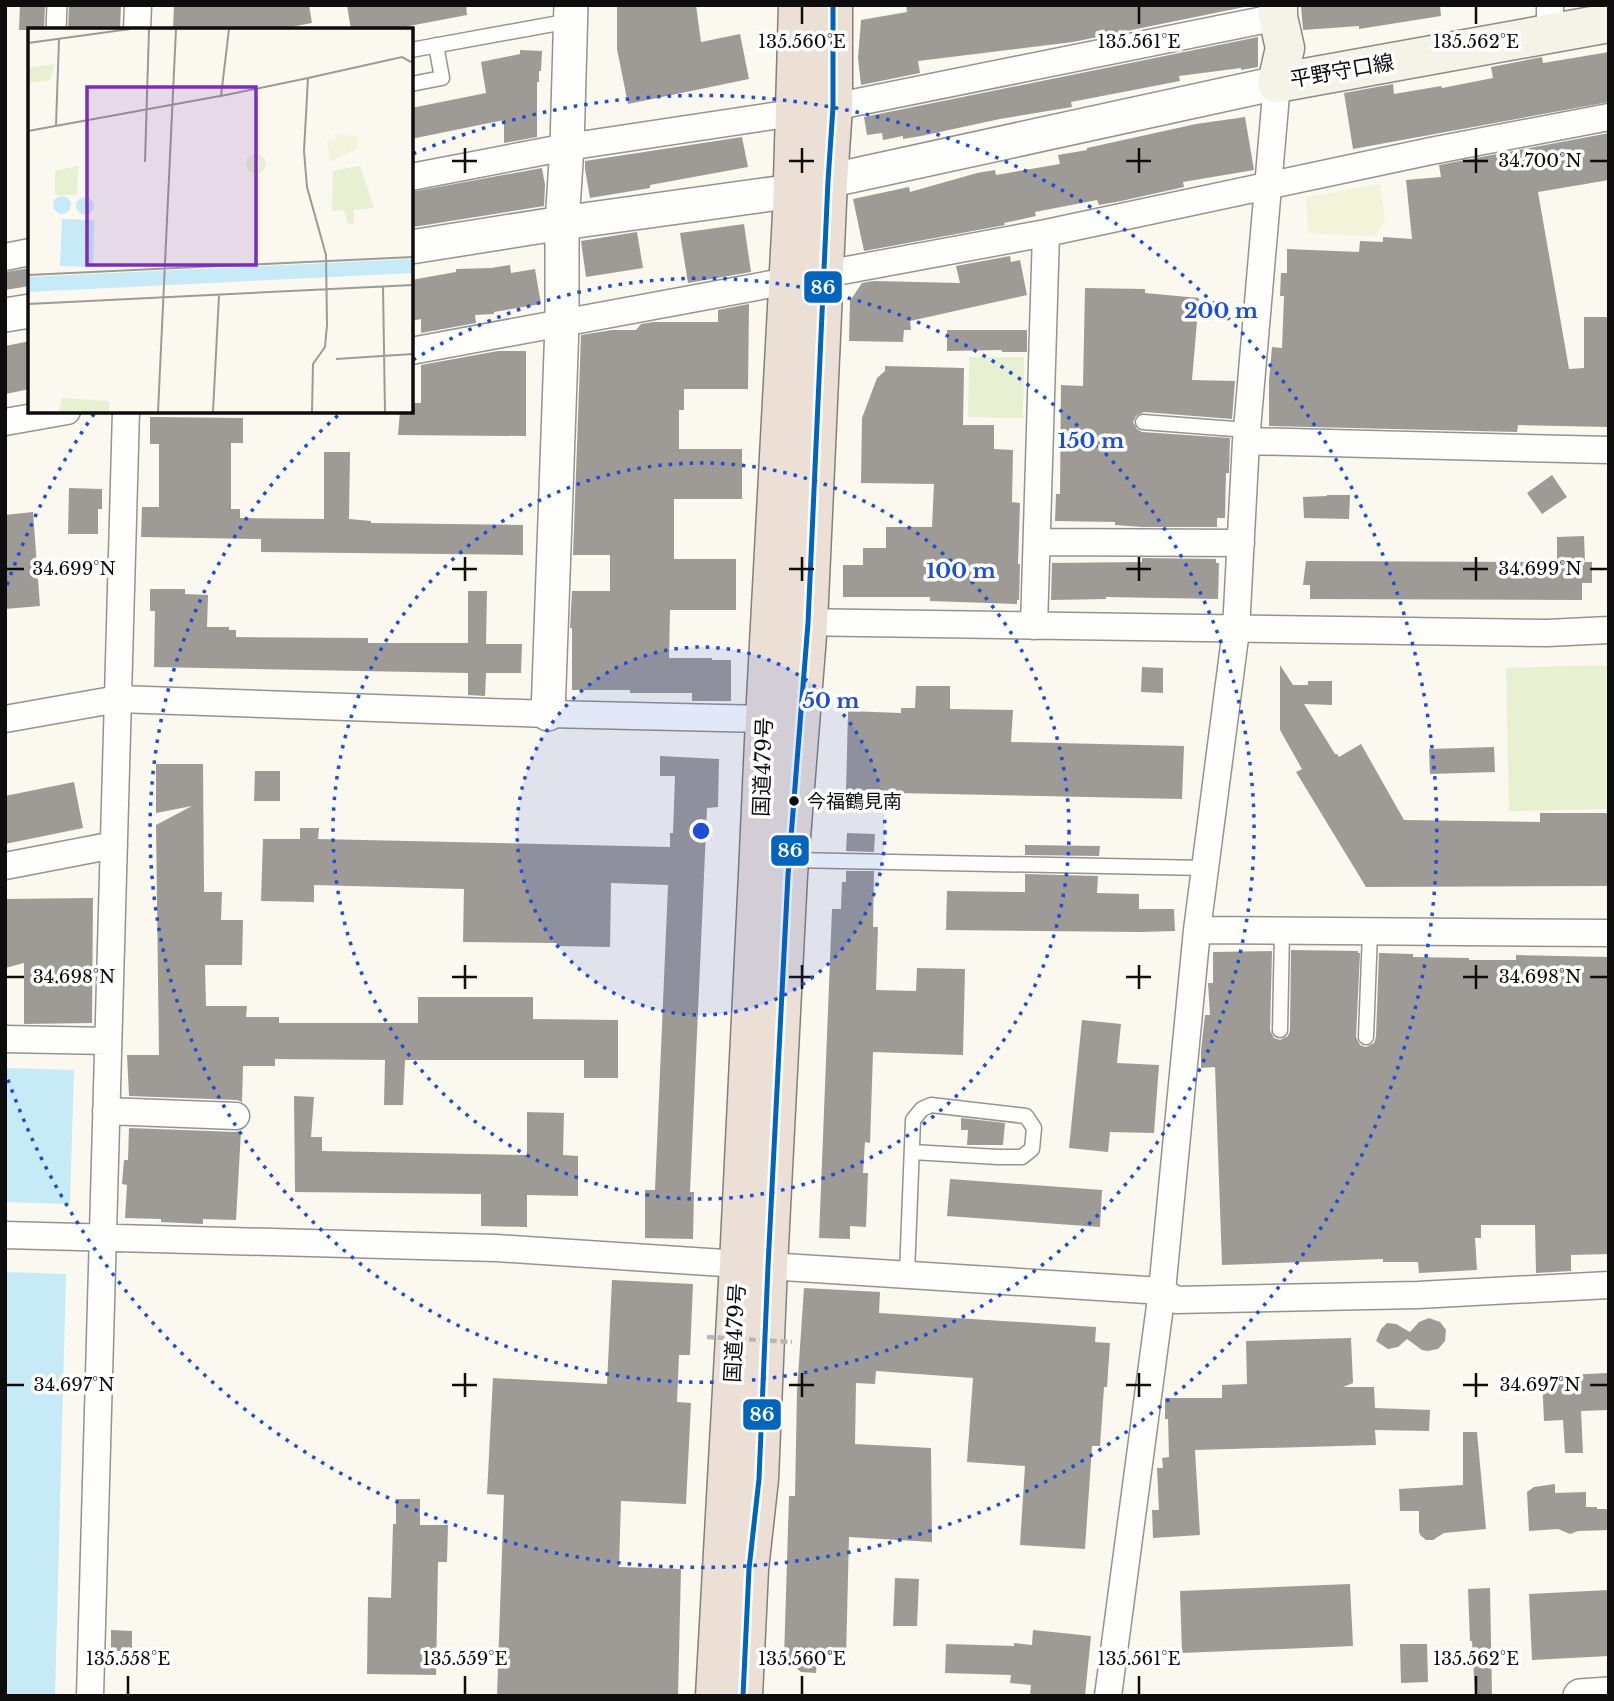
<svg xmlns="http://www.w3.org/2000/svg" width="1614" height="1701" font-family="'Libre Baskerville','Noto Sans JP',serif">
  <rect width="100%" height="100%" fill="#fbf8f0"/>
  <!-- green -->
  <path fill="#e7f0d0" d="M969 357H1024L1023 418 968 417Z
    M1609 665V809L1509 811 1506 668Z"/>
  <!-- pitch -->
  <path fill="#f1f4d9" d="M1380 184 1385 221 1374 236 1308 233 1306 197Z"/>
  <!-- water -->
  <path fill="#c6ebf6" d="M5 1068 74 1070 70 1204 5 1202Z
    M5 1272 66 1274 55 1696H5Z"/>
  <!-- building -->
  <path fill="#9e9a96" d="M20 5H45L44 30H19Z
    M69 5H121L120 30H68Z
    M174 5H309L312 23 275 30H173Z
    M347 5H466L467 15 388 30H351Z
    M617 5H696L701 42 740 34 749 79 628 104 617 49Z
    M906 5H1254L1073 42 918 61 920 73 861 85 858 58 861 20 907 12Z
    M1321 5H1440L1441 16 1359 29V26L1303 30 1301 6Z
    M1258 37V67L1241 70V68L1179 76 1180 81 1071 102 1072 107 1000 119 921 136 903 139V136L883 140 882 133 867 135 864 117Z
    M520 50 542 51 541 71H539V82H537V137L504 143V120L411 139V108L486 93 481 62 520 54Z
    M1609 52V102L1353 149 1344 93 1393 84 1394 94 1441 86 1442 88 1493 78 1491 67 1542 57 1543 63Z
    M1245 117 1254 170 1183 182 1184 187 1121 201 1099 205 1097 200 1035 212 1036 216 1004 223 1005 225 864 251 853 199 909 187 910 192 977 173 995 170 996 175 1060 164 1058 155 1087 150V148L1196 124Z
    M1609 133V180L1538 192 1569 369 1584 368V317H1609V427L1518 425 1517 432 1269 426V381L1272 347 1282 348 1284 296H1280L1281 273H1287V249L1359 252 1360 241 1383 242V237L1412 239 1406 180 1441 177 1439 165Z
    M742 137 748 167 650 185V188L590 198 585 169V161Z
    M542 168 545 185 544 206 413 227 411 192Z
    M744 224 751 272 688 283 680 233Z
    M637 232 643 268 586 277 581 241Z
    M1010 256 1011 262 1020 260 1027 295 910 321 911 330H904L903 342 849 341 850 301 862 283 873 281 960 283 956 266Z
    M510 265 511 273 535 269 541 304 494 312V314L475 315 476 323 421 333V319L411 321V280L456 272V269L491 268Z
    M30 268V286L5 290V272Z
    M1085 288 1145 289V293L1199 298 1192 380 1235 381 1232 419 1144 412 1136 416 1133 422 1137 429 1142 432 1230 438 1229 473H1226L1225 518H1217V527H1143L1115 525V522L1055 521 1056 494H1060L1061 385 1083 386Z
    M749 304 748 389H684V410H679V449H742V499H674V559H736V610H670L669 658H712V660H731V701H692V693H630V690H572V628H570L572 591H610V555H573L581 335 612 330H636L641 324 654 322H718V310Z
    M947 330H1027V352H1002V350L947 351Z
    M30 341V389L5 394V346Z
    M498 351H526V436L398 435 400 411H411V403H421V365Z
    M885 366 964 368 963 425H994V449L1013 450 1012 502 1020 503 1018 564H1020L1019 600H1017V604L930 601V597H843V565H863V548H886V527H932L934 484 861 483 862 418 877 378 885 371Z
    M150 417 243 418V443H231V509H240V518L324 519V452H350L349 519 371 521V523L523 525V555L261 552V539L141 537 142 507H159V444H150Z
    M1552 475 1567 497 1542 514 1527 493Z
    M69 488 102 489V509H98V534H68Z
    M1327 495H1350L1349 519 1304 518 1303 497 1327 496Z
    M33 512 40 606 5 609V515Z
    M1584 536 1585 562H1592V583H1582V600L1310 599V585H1303L1306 561 1557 562V537Z
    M1142 558 1216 559V563H1219L1218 599 1106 597V599L1051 600 1052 563 1142 562Z
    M150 589H185V594L208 595 207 627H229V630H236V637L368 638V643H468V591H487L486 644H522L521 673H486L485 696 468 695V673L154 667 155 611H150Z
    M1280 665 1293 685H1308V681H1332V705L1304 704 1335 754H1337L1339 757 1361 744 1404 820 1540 822V813H1609V886L1366 887 1296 772 1302 769 1280 730Z
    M1142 667 1163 668V693L1141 692Z
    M916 686H950V709L1013 710 1011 742 1184 746 1182 799 846 792 848 711 901 713V708H915Z
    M1494 747 1495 772 1430 774 1429 749Z
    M660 756 719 759 718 807 707 808 690 1192H694L693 1239 645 1238V1190H655L668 885 611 883 610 947 557 946V943L463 942 464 889 314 885V902L261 901 263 839H300V828H319L318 839 670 847V833H673L675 776H660Z
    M156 764H203L204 892H222L221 920H243L242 965H205L206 1006H247L246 1017H279V1023H418V997H533V1019L618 1020V1078H584V1060H405L403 1105H384L385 1060 275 1059V1066H243L242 1102 237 1100 129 1096 127 1055H159L156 825 192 806 156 813Z
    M255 771H280V801H254Z
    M74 782 83 828 5 844V796Z
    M847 833 875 834 874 852 846 851Z
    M1025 845 1100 846 1099 856 1025 855Z
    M846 871H874L873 927H878L876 990 916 991 917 968 965 969 963 1055 873 1052 870 1143 865 1142 863 1173H868L866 1227 850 1226V1239L819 1238 832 909H841L842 882H846Z
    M1025 874 1098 876 1097 893 1139 894V909H1174L1175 931 1139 932 946 930 947 891 1025 892Z
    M93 898 92 1023 24 1024V963L5 968V899Z
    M1291 950 1358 951V953H1360L1356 1037 1360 1045 1366 1047 1374 1043 1376 1037 1379 953 1413 954V957L1469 958V960H1516V955L1609 957V1254L1571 1255V1271L1536 1273 1535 1225H1481V1238H1475L1477 1270 1419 1273 1418 1262H1383V1259L1222 1265 1215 1067 1201 1068V1051L1205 1015H1210L1208 983H1213V952L1272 951 1270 1030 1274 1038 1280 1040 1288 1036 1290 1030Z
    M1082 1020 1121 1024 1117 1063 1159 1065 1154 1133 1110 1132 1108 1152 1069 1148Z
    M294 1096 314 1097 311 1137H322V1151L527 1155V1112L564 1113 563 1155 578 1156V1196L527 1195V1227L481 1226V1194L295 1192Z
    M961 1118 1005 1123 1003 1145H967L968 1130H961Z
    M129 1128 235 1132 241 1131 236 1220 203 1219V1224L161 1222V1219L125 1218 127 1185 122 1184 124 1160H128Z
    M950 1179 1102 1190 1100 1227 947 1216Z
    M612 1280 693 1284 690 1355H679L677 1402 691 1403 686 1504 621 1501 619 1567 681 1569 678 1696H497L504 1495 487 1494 493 1378 607 1384Z
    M804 1288 880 1292 879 1313 1096 1327 1095 1342 1110 1343 1107 1387H1104L1100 1446H1092L1085 1549 1020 1545 1025 1466 967 1462 973 1378 876 1371 875 1384 856 1383 855 1444 931 1448 932 1542 849 1537 846 1657 817 1656 816 1673 801 1672 784 1658 789 1496H795L797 1391Z
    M1429 1318 1440 1322 1446 1330 1445 1341 1438 1349 1427 1351 1422 1350 1407 1339 1398 1347 1388 1349 1376 1341 1381 1329 1387 1323 1396 1324 1410 1332 1419 1322Z
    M1351 1338 1353 1383 1343 1387H1374L1375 1408 1430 1410 1429 1431 1375 1430 1376 1445 1195 1450 1200 1535 1153 1538 1152 1510H1159L1157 1468H1163L1162 1458 1169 1457 1168 1419H1165V1398H1222V1385L1247 1384 1246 1341Z
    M1609 1373V1410L1581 1411 1583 1453H1565L1563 1420 1544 1421 1542 1376Z
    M1463 1432H1477L1486 1529 1444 1533 1433 1540H1426L1420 1535 1419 1531V1511H1400L1399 1489 1463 1485Z
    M1555 1484V1493L1586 1492V1507H1597V1509H1609V1530L1578 1531 1570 1534 1558 1529 1529 1531 1527 1492 1534 1487Z
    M396 1499H420V1525H448L447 1562H438L436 1675 367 1674 368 1597 391 1598 393 1524H396Z
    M895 1578 919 1579 917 1626H893Z
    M1350 1584 1353 1646 1182 1653 1180 1591Z
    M1490 1588 1492 1696H1475L1472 1641H1470L1468 1589Z
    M1609 1590V1656L1532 1660 1529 1594Z
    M111 1630 132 1631V1651H111Z
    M1033 1630 1091 1636 1085 1696 1030 1695 1031 1685 1010 1683 1011 1675 945 1673 946 1644 1014 1646V1643L1032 1645Z
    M1400 1644H1427L1428 1682 1401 1683Z"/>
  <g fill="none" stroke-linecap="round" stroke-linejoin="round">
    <!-- service casing -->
    <g stroke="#94938f" stroke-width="17">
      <path id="service" d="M411 50 570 21
        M411 84 442 78 436 45
        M1143 422 1247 430
        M791 860 1205 868
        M1280 1030 1282 931
        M1366 1037 1370 932
        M907 1274 913 1120 922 1109 931 1105 1026 1116 1034 1128 1032 1149 1022 1157H998L912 1152"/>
    </g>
    <!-- pedestrian casing -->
    <g stroke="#94938f" stroke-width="22">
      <path id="pedestrian" d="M56 30 57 5"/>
    </g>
    <!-- minor casing -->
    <g stroke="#94938f" stroke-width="29">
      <path id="minor" d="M1550 5V34
        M137 30 138 5
        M411 177 567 147 833 107 1278 17
        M5 257 30 252
        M411 351 1046 233 1431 151 1609 117
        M5 422 67 411
        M1246 441 1609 450
        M1037 542 1241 543
        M793 622 1547 633 1609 630
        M1034 626 1046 233
        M5 719 118 699 548 714 765 719
        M5 866 114 845
        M1197 930 1609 933
        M5 1039 108 1041
        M106 1111 236 1116
        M5 1235 496 1248 739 1264
        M768 1266 1162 1291 1176 1300 1418 1295 1609 1285
        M90 1696 126 411
        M1108 1696 1162 1291 1197 930 1236 630 1246 441 1277 83"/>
    </g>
    <!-- tertiary casing -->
    <g stroke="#94938f" stroke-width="36">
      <path id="tertiary" d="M411 247 562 223 793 191 828 181 1277 83
        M5 315 30 311
        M548 714 562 324V223L567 147 571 5
        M1580 1696 1609 1694"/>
    </g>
    <!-- secondary casing -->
    <g stroke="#8b8986" stroke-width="41">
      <path id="secondary" d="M1278 5V17L1285 48 1277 83 1609 23"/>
    </g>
    <!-- trunk casing -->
    <g stroke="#81807c" stroke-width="41">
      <path id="trunk" d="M715 1696 739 1264 758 875 765 719 792 214 798 5
        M743 1696 749 1569 759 1479 768 1266 788 875 808 623 828 181 833 107V5"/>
    </g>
    <!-- service -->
    <use href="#service" stroke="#fefefd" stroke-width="14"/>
    <!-- pedestrian -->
    <use href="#pedestrian" stroke="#fefefd" stroke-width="19"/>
    <!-- minor -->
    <use href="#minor" stroke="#fefefd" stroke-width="26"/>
    <!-- tertiary -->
    <use href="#tertiary" stroke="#fefefd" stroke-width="33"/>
    <!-- secondary -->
    <use href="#secondary" stroke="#f5f2e8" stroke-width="38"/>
    <!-- trunk -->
    <use href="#trunk" stroke="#ece0d6" stroke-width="38"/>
    <!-- path-bridge -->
    <path stroke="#b8b7b6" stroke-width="4.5" stroke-dasharray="7 3.5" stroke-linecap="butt" d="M707 1337 792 1342"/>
    <!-- bus-1 casing -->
    <g stroke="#fff" stroke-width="10">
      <path id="bus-1" d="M743 1696 749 1569 759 1479 768 1266 788 875 808 623 828 181 833 107V5"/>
    </g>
    <!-- bus-1 -->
    <use href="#bus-1" stroke="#0065bd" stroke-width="5"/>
  </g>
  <!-- ticks -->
  <path fill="none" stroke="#0d0d0d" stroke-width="2.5" d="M802 7V24M1139 7V24M1476 7V24M465 148V173M802 148V173M1139 148V173M1476 148V173M452 161H477M789 161H814M1126 161H1151M1463 161H1488M1590 161H1607M465 557V581M802 557V581M1139 557V581M1476 557V581M7 569H24M452 569H477M789 569H814M1126 569H1151M1463 569H1488M1590 569H1607M465 965V989M802 965V989M1139 965V989M1476 965V989M7 977H24M452 977H477M789 977H814M1126 977H1151M1463 977H1488M1590 977H1607M465 1373V1397M802 1373V1397M1139 1373V1397M1476 1373V1397M7 1385H24M452 1385H477M789 1385H814M1126 1385H1151M1463 1385H1488M1590 1385H1607M128 1676V1694M465 1676V1694M802 1676V1694M1139 1676V1694M1476 1676V1694"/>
  <!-- distance rings -->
  <circle cx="701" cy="831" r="184" fill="#1d4ed8" fill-opacity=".12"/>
  <g fill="none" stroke="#1d4ed8" stroke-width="3.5" stroke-dasharray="3.5 7">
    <circle cx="701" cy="831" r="184"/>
    <circle cx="701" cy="831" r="368"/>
    <path d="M413 360A552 552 0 1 1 343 411"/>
    <path d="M7 585A736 736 0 0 1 94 414M413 154A736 736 0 1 1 7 1077"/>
  </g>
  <!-- markers -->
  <circle fill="#0d0d0d" stroke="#fff" stroke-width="2.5" cx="794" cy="801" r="6"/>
  <g text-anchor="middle" stroke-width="7" stroke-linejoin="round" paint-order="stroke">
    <!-- bus labels -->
    <g font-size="19" fill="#0d0d0d" stroke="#fff" text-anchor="start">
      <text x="807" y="808">今福鶴見南</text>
    </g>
    <!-- street labels -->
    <g font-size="21" fill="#0d0d0d" stroke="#fff">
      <text transform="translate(1342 71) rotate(-10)" y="7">平野守口線</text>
      <text transform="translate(763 767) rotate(-88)" y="7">国道479号</text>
      <text transform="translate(735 1333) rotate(-87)" y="7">国道479号</text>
    </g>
  </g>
  <!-- overview -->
  <g transform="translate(28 28)">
    <rect width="385" height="385" fill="#fbf8f0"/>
    <path d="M27 36 22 52 2 55 0 40ZM218 136a10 10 0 1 1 20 0a10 10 0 1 1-20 0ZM50 138 49 167H27V143ZM332 138 346 180 326 182V196H320L316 182 304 183 305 143ZM34 370 81 373V384H31Z" fill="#e7f0d0"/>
    <path d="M307 106 329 108 330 120 302 134 299 113H307Z" fill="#f1f4d9"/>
    <path d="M25 177a9 9 0 1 1 18 0a9 9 0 1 1-18 0ZM48 178a9 9 0 1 1 18 0a9 9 0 1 1-18 0ZM34 191 66 192 65 239 32 238ZM385 231V245L0 264V249Z" fill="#c6ebf6"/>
    <path fill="none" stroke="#9c9a95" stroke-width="2" d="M201 1 193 68 280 50 276 123 279 159 298 227 299 297 297 319 285 336 284 384M0 15 102 1M280 50 374 29 385 35M28 97 31 11M0 103 192 68M117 134 121 1M0 247 385 229M355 259 357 384M0 276 385 257M308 331 385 326M130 384 148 1M185 384 191 267"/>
    <path fill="#7b2cbf" fill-opacity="0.15" stroke="#7b2cbf" stroke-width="3.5" d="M59 59H228V237H59Z"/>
    <rect width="385" height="385" fill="none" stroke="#0d0d0d" stroke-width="3.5"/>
  </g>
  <g font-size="18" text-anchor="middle" fill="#0d0d0d" stroke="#fff" stroke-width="7" stroke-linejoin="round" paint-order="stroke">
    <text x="802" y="48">135.560°E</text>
    <text x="1139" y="48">135.561°E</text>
    <text x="1476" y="48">135.562°E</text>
    <text x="1540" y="167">34.700°N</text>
    <text x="74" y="575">34.699°N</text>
    <text x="1540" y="575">34.699°N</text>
    <text x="74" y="983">34.698°N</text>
    <text x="1540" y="983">34.698°N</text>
    <text x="74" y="1391">34.697°N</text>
    <text x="1540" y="1391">34.697°N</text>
    <text x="128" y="1665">135.558°E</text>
    <text x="465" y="1665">135.559°E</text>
    <text x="802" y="1665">135.560°E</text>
    <text x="1139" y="1665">135.561°E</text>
    <text x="1476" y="1665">135.562°E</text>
  </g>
  <circle cx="701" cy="831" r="10" fill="#1d4ed8" stroke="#fff" stroke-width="3.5"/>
  <g font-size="21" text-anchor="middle" font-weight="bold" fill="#1d4ed8" stroke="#fff" stroke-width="7" stroke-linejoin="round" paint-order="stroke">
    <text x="1221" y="318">200 m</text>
    <text x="1091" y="448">150 m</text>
    <text x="961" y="578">100 m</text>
    <text x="831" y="708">50 m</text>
  </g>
  <g stroke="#fff" stroke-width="2.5">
    <rect x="803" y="270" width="40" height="34" rx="7" fill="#0065bd"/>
    <rect x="770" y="834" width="40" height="33" rx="7" fill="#0065bd"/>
    <rect x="742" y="1398" width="40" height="33" rx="7" fill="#0065bd"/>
  </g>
  <g font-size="19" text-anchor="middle" font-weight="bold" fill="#fff">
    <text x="823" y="294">86</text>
    <text x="790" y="857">86</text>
    <text x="762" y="1421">86</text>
  </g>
  <!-- border -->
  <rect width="1614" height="1701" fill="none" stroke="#0d0d0d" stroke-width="14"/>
</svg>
